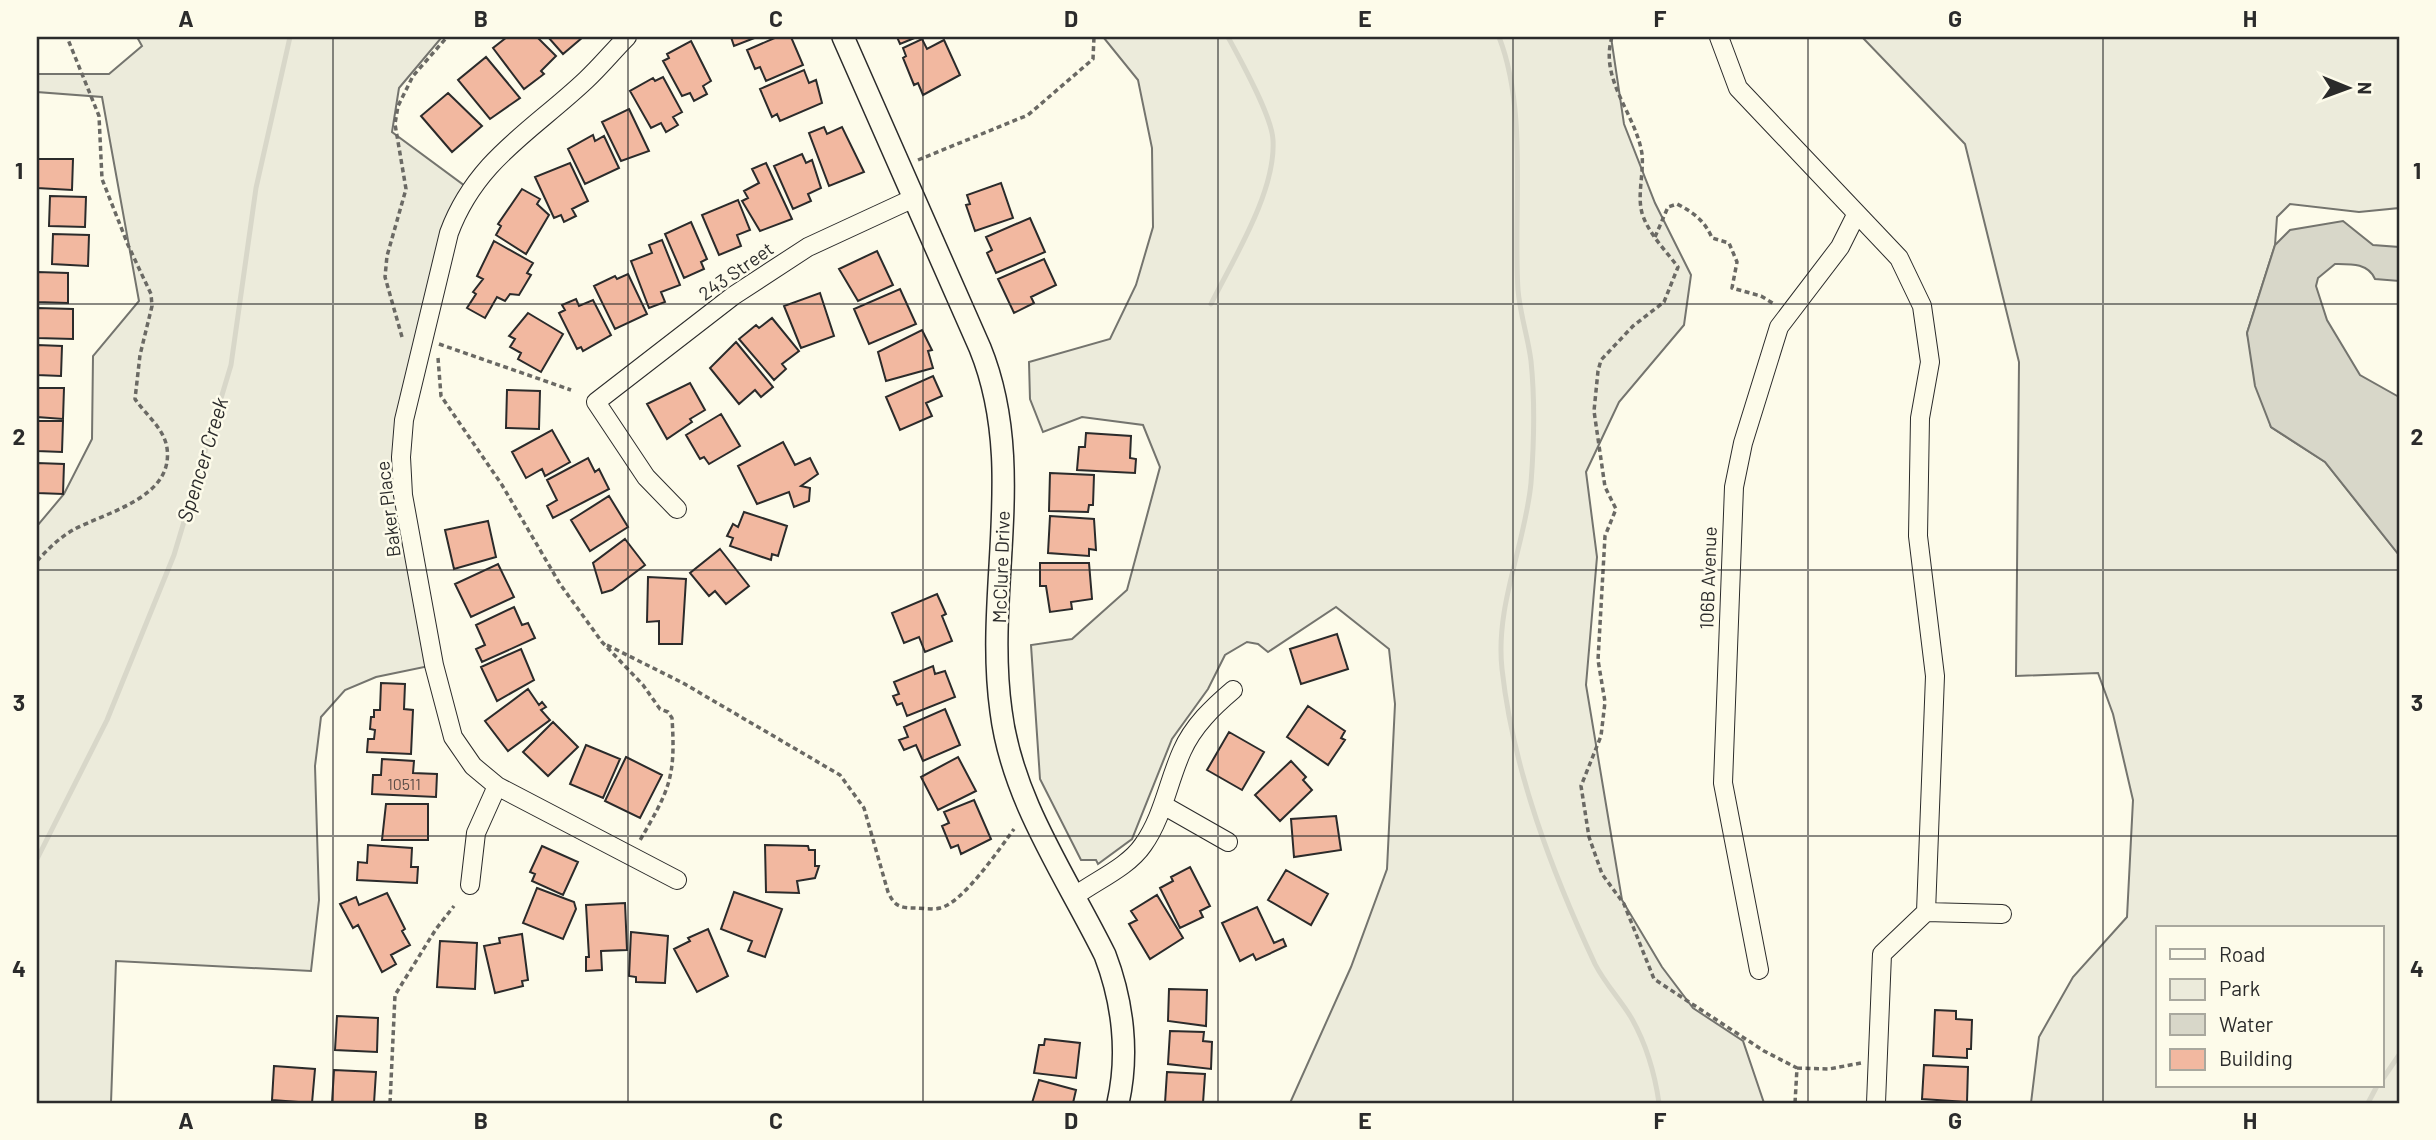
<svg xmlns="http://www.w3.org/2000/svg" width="2436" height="1140" font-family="Barlow,sans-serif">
  <rect width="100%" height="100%" fill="#fdfbea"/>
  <!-- green -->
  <path fill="#ecebdb" stroke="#74746e" stroke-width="2" fill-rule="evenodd" d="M137 37H442L399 88 392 132 469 189 402 438 434 665 376 677 345 690 321 717 315 766 319 900 311 971 116 961 111 1103H37V526L64 494 92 439 93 356 139 301 102 97 37 92V74H109L142 46Z
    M1086 37H1611L1624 124 1655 203 1691 275 1684 325 1619 402 1586 472 1597 557 1586 685 1622 900 1662 967 1693 1008 1743 1041 1764 1103H1290L1351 967 1387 869 1395 704 1389 649 1336 607 1268 652 1258 644 1247 642 1225 655 1208 689 1172 739 1132 839 1098 864 1096 860H1081L1040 779 1031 645 1072 639 1127 590 1160 467 1143 425 1082 417 1043 432 1030 399 1029 362 1110 339 1136 285 1153 227 1152 148 1138 80 1104 38Z
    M1862 37H2399V208L2359 212 2290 204 2277 217 2275 245 2247 333 2271 427 2325 462 2399 555V1103H2031L2039 1037 2073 977 2127 917 2133 800 2113 714 2098 673 2016 676 2019 362 1965 144ZM2158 928H2382V1086H2158Z"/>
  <!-- water -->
  <path fill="#d8d7c9" stroke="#74746e" stroke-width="2" d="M2343 221 2373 245 2399 247V281L2375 279C2368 263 2351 264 2335 264L2318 278 2316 286 2327 320 2360 375 2399 397V555L2325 462 2271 427 2255 386 2247 333 2275 245 2290 230Z"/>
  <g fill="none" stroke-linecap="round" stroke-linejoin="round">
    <!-- stream -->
    <path stroke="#d8d7c9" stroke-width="5" d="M1499 37C1528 111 1513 211 1518 290 1520 314 1528 337 1531 361 1535 400 1534 444 1531 483 1525 545 1495 606 1502 669 1513 770 1552 872 1595 964 1605 984 1621 1000 1632 1019 1646 1044 1655 1075 1659 1103
      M1211 304C1234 258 1276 191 1273 140 1272 116 1240 59 1228 37
      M37 859 107 720 174 555 231 365 256 188 290 37
      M2382 1080 2399 1055
      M2368 1103 2377 1086"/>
  </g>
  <!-- building -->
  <path fill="#f2b8a0" stroke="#2b2b2b" stroke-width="2" d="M507 37 538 38 556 56 541 71 544 74 524 89 493 48Z
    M548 37H583L563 54Z
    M731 37H757L734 46Z
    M777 37H791L803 65 766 81 760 67 755 69 747 50Z
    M897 37H917L900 44Z
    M922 39 927 49 944 40 960 75 923 95 918 83 914 85 903 58 906 56 903 48Z
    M691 41 711 81 703 86 707 94 694 101 690 93 682 96 663 61 669 58 667 54Z
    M486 57 520 98 490 119 458 80Z
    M804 70 809 83 816 80 822 103 780 121 777 114 772 117 760 89Z
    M663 77 682 112 673 117 678 125 666 132 661 123 651 128 630 91 653 78 655 81Z
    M448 93 482 126 452 152 421 116Z
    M629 109 649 151 621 161 602 122Z
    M824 127 827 134 842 127 864 172 829 186 809 133Z
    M593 135 595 141 604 136 619 168 585 184 568 149Z
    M802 154 806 163 812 160 821 188 808 194 811 201 793 209 774 166Z
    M38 159H73L72 190 37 188Z
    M570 163 588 201 572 209 576 216 564 222 561 215 554 218 535 177Z
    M766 163 792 219 760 231 742 201 748 198 744 191 759 183 752 169Z
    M1001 183 1013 218 975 231 966 205 970 204 967 195Z
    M522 189 540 199 537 204 549 215 526 254 496 235 501 226 498 224Z
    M50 196 86 197 85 227 49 226Z
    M738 200 750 230 737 235 741 246 719 255 702 215Z
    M1030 218 1045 252 996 273 987 253 992 250 986 237Z
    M691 222 707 259 701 262 704 269 684 278 665 234Z
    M53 234 89 235 88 266 52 264Z
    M662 240 680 285 661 292 665 302 649 308 631 261 652 253 649 245Z
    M494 241 533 263 527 273 531 275 519 295 510 294 505 301 497 297 485 318 467 308 476 294 473 292 483 279 477 276Z
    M877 251 893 285 858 301 839 269Z
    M1044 259 1056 285 1031 297 1034 303 1014 313 998 279Z
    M37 272 68 273V303L37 302Z
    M628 274 647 314 615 329 594 286 615 276 617 279Z
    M900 289 916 324 869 344 854 309Z
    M820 293 834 336 801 348 784 306Z
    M576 299 579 306 593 300 611 335 583 351 581 347 577 349 559 313 565 310 562 305Z
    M37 308 73 309V339L37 338Z
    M528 313 563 334 541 372 518 359 521 353 510 347 515 339 509 336Z
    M772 318 799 351 782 364 786 369 774 380 739 339 756 325 759 328Z
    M922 330 932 350 928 351 933 368 886 381 878 352Z
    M736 342 773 387 761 397 755 390 739 404 710 368Z
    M37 345 62 346 61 376 37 375Z
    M933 376 942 396 926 403 932 416 900 430 886 397Z
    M690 383 705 410 690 419 692 422 667 439 647 404Z
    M37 388H64L63 419 37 417Z
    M507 390 540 391 539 429 506 428Z
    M721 414 740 446 709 464 704 457 700 459 686 435Z
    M37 421H63L62 452 37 451Z
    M552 430 570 462 545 476 542 469 526 478 512 452Z
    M1086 433 1131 436 1130 458 1136 459 1135 473 1077 470 1079 447H1085Z
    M783 442 795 465 810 458 818 474 801 486 810 488 809 501 794 507 789 492 757 504 738 466Z
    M588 458 595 472 599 469 609 489 553 518 547 506 557 500 547 480Z
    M37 463 64 464 63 494 37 493Z
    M1050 473 1094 475 1093 505H1089L1088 512 1049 511Z
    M609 496 628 527 590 551 571 520Z
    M744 512 787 526 778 556 772 554 771 560 730 546 733 538 727 536 733 524 738 527Z
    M1050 516 1094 519 1096 550 1089 549V556L1048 553Z
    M488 521 496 557 454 569 445 530Z
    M625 539 645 565 612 590 602 593 593 563Z
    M720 549 749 586 726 604 715 591 709 596 690 573Z
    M1040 563H1089L1092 599 1071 602 1072 609 1050 612 1046 586H1040Z
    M498 564 514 597 471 617 455 584Z
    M648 577 686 579 682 644H659V621L647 622Z
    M937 594 946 614 942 616 952 641 925 652 919 637 904 643 892 613Z
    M514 607 522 625 528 623 535 638 482 662 476 649 485 645 476 625Z
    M1337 634 1348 669 1301 684 1290 649Z
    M521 649 534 680 497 701 481 667Z
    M933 666 935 674 945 671 955 697 907 716 902 703 897 705 893 696 899 694 894 682Z
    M381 683 405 684 404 709 413 710 411 754 367 752 368 739H374L375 730 370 729 371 717H374V710H380Z
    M528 689 539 705 542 702 546 707 541 710 550 720 508 751 485 721Z
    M1308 706 1345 731 1341 738 1345 740 1328 765 1287 737Z
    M945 709 960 745 923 761 916 745 904 750 899 740 908 737 904 727Z
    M553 722 578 747 548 776 523 752Z
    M1229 732 1264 752 1242 790 1207 770Z
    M586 745 620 759 603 798 570 784Z
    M626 757 662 775 640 818 605 801Z
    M958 757 976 791 938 810 921 777Z
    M382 759 414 761 413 773 437 774 436 797 372 794 373 775H381Z
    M1291 761 1306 777 1303 780 1312 790 1280 821 1255 795Z
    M974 800 991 839 961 854 958 845 951 848 942 826 949 823 944 812Z
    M386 804H428V840H382Z
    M1336 816 1341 850 1294 857 1291 819Z
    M368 845 412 848 411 867H418L417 883 357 880 358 862 367 863Z
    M765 845 808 846 809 850H815V866H819L815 878 797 881 799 893 766 892Z
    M542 846 578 862 563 895 532 881 535 874 530 872Z
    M1190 867 1210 906 1200 911 1203 917 1180 928 1160 888 1173 881 1171 877Z
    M1286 870 1328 894 1311 925 1268 900Z
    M537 888 574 902 576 909 563 939 523 923Z
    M734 892 782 909 765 957 748 951 752 941 721 929Z
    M387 893 405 929 402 931 410 945 391 955 396 964 382 972 358 925 353 928 340 904 356 897 359 905Z
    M1157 895 1183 938 1150 959 1129 924 1137 920 1131 911Z
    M625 903 627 950 601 951 602 970 586 971V957H589L586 905Z
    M1257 907 1274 943 1283 939 1286 946 1256 960 1253 954 1240 961 1222 923Z
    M708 929 728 976 697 992 674 949 690 941 688 938Z
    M631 932 668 936 665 983 636 982V977L629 976Z
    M522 934 528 980 522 981 523 986 495 993 484 946 500 943 499 938Z
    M440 941 477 943 475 989 437 987Z
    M1169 989 1207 990 1206 1026 1168 1021Z
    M1935 1010 1956 1011V1019L1972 1020 1971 1049H1967V1058L1933 1056Z
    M337 1016 378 1018 377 1052 335 1050Z
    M1170 1031 1204 1032 1203 1041 1212 1042 1211 1069 1168 1064Z
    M1045 1039 1080 1043 1076 1078 1034 1073 1039 1045H1044Z
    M1924 1065 1968 1067 1967 1102 1922 1099Z
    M274 1066 315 1069 312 1103 272 1100Z
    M334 1070 376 1072 374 1103H332Z
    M1167 1072 1205 1074 1203 1103H1165Z
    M1039 1080 1076 1090 1073 1103H1032Z"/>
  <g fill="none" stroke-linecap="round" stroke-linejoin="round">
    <!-- minor casing -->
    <g stroke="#2b2b2b" stroke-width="20">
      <path id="minor" d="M627 37C613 51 601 66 586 80 532 131 476 160 449 233L404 420 401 457 403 495 434 665 453 737 473 766 497 786 677 880
        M1719 37 1738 88 1899 258 1922 306 1930 362 1920 418 1918 536 1935 676 1926 912
        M677 509 646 477 596 402 733 296 808 247 914 198
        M1163 805 1228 842
        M470 885 476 833 497 786
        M1075 896C1097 880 1128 867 1143 845 1163 817 1168 782 1182 751 1193 726 1213 707 1233 690
        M1759 970 1723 783 1734 487 1743 443 1779 327 1840 247 1856 215
        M1876 1103 1882 954 1926 912 2002 914"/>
    </g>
    <!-- tertiary casing -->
    <g stroke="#2b2b2b" stroke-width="24">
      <path id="tertiary" d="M843 37 980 348C1028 466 984 590 1001 711 1012 800 1066 876 1105 955 1123 1002 1129 1054 1118 1103"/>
    </g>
    <!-- path -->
    <path stroke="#6a6964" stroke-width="3.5" stroke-dasharray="5 3.5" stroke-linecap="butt" d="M1612 37C1599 80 1636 114 1642 154 1644 173 1637 195 1642 213 1648 233 1666 251 1678 267L1664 302 1633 326 1601 360 1598 371 1594 411 1605 487 1616 509 1605 536 1598 660 1605 702 1601 736 1581 786 1589 837 1602 874 1624 904 1654 979 1764 1051 1797 1068 1795 1103
      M918 160 1028 115 1093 59 1094 37
      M1655 237 1668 207 1677 204C1693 212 1705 221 1712 238L1729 243 1737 262 1732 288 1761 296 1774 304
      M402 337 385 277 387 256 406 189 395 124 398 106 413 76 447 37
      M439 344 571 390
      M438 358 441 396 502 485 560 584 602 642 643 685 660 709 668 712 672 718C676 779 669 790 639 842
      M37 561C48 549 59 538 73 530 106 512 174 498 167 448 164 428 145 414 135 399L140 355 152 306 151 294 128 245 102 179 99 116 67 37
      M607 645 683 683 840 775 864 808 888 892C894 905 899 908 913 908 921 908 932 910 940 908 963 903 1000 848 1014 829
      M1797 1068 1829 1069 1861 1063
      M390 1103 395 995 436 929 454 906"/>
    <!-- minor -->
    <use href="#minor" stroke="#fdfbea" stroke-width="18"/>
    <!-- tertiary -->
    <use href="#tertiary" stroke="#fdfbea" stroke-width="21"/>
  </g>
  <!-- grid -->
  <path fill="none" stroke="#2b2b2b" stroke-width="2" stroke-opacity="0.55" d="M333 37V1103M628 37V1103M923 37V1103M1218 37V1103M1513 37V1103M1808 37V1103M2103 37V1103M37 304H2399M37 570H2399M37 836H2399"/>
  <g text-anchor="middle" stroke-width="5" stroke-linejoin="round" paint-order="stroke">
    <!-- number labels -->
    <g font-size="16" fill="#5d4e48">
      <text x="404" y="790">10511</text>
    </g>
    <!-- street labels -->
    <g font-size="19" fill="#2b2b2b" stroke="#fdfbea">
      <text transform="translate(736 271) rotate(-35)" y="7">243 Street</text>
      <text transform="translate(388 509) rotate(-97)" y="7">Baker Place</text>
      <text transform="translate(1001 567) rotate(-88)" y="7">McClure Drive</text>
      <text transform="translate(1708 578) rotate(-88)" y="7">106B Avenue</text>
    </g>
    <!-- water labels -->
    <g font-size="21" font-style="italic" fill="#2b2b2b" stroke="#fdfbea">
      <text transform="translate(203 460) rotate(-73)" y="7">Spencer Creek</text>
    </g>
  </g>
  <!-- border -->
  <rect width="2436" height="1140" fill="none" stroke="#fdfbea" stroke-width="77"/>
  <!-- legend -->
  <rect x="2156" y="926" width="228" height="161" fill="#fdfbea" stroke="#a9a89e" stroke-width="2"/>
  <rect x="2170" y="949" width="35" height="10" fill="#fdfbea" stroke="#a9a89e" stroke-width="2"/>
  <text x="2219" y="962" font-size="21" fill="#2b2b2b">Road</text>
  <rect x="2170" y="979" width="35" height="21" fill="#ecebdb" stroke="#a9a89e" stroke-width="2"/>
  <text x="2219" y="996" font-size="21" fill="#2b2b2b">Park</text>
  <rect x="2170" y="1014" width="35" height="21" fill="#d8d7c9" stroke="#a9a89e" stroke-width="2"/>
  <text x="2219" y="1032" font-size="21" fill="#2b2b2b">Water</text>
  <rect x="2170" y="1049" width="35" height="21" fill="#f2b8a0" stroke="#a9a89e" stroke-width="2"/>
  <text x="2219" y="1066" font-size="21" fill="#2b2b2b">Building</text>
  <!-- north arrow -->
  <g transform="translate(2348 88) rotate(91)" stroke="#fdfbea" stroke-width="5" paint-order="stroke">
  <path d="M0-5L12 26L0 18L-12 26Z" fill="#2b2b2b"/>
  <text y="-10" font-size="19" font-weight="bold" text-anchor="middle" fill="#2b2b2b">N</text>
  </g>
  <rect x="38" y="38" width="2360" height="1064" fill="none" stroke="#2b2b2b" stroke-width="2.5"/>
  <g font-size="23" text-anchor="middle" font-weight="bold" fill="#2b2b2b">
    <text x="186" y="27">A</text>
    <text x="481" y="27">B</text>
    <text x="776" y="27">C</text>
    <text x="1071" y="27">D</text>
    <text x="1365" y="27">E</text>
    <text x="1660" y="27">F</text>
    <text x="1955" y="27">G</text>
    <text x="2250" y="27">H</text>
    <text x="19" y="179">1</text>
    <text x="2417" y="179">1</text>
    <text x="19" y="445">2</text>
    <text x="2417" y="445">2</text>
    <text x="19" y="711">3</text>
    <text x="2417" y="711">3</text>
    <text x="19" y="977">4</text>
    <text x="2417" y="977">4</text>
    <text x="186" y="1129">A</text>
    <text x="481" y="1129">B</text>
    <text x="776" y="1129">C</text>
    <text x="1071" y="1129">D</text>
    <text x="1365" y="1129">E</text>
    <text x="1660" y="1129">F</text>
    <text x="1955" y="1129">G</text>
    <text x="2250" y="1129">H</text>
  </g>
</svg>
